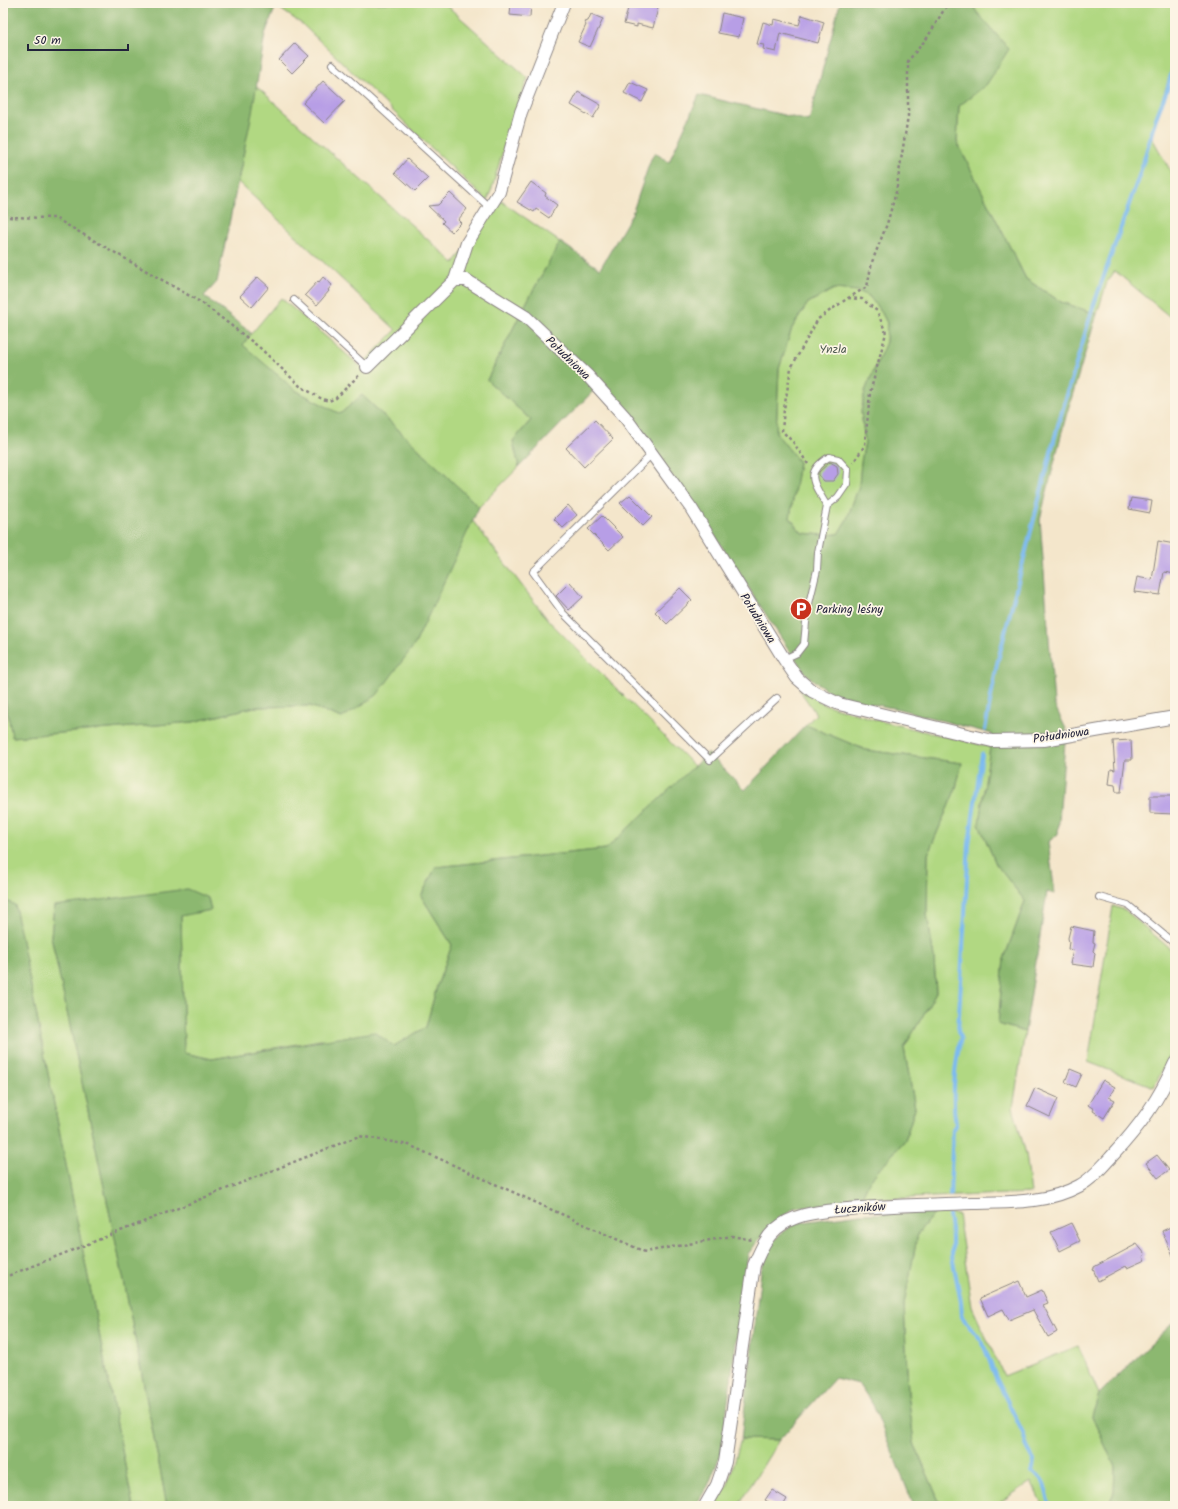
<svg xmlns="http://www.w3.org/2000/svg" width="1178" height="1509" font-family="Kalam,sans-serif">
  <rect width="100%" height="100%" fill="#fcf5e5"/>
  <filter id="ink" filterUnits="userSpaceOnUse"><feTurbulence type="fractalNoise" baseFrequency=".025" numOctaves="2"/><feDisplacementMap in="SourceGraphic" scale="8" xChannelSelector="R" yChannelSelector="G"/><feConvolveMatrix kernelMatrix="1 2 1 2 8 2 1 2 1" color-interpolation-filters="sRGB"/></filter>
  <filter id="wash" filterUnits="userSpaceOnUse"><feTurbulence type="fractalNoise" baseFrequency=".012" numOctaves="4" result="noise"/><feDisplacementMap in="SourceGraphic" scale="16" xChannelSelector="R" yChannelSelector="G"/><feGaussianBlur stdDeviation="0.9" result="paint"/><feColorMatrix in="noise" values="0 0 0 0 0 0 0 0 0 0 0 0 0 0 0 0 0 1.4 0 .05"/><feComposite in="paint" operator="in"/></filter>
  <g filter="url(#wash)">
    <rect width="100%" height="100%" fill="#f4e6cb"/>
    <!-- green -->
    <path fill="#b1d882" stroke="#6a7d5e" d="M277 3H444L528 78 510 127 492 188 487 201 302 24 276 6Z
      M972 3H1175V58L1151 136 1175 179V321L1115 271 1107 282 1097 314 1061 302 1026 279 957 142 959 106 987 84 976 11Z
      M256 86 454 263 501 201 560 242 524 307 487 380 531 420 513 441 519 467 479 507 362 395 340 414 295 390 242 345 281 298 360 366 396 330 238 182Z
      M834 289 858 291 869 296 882 313 887 323 886 342 865 391 861 412 865 442 861 462 859 486 847 519 838 534 823 535 802 533 790 518 799 462 776 433 779 369 792 328 808 303Z
      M472 520 548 620 695 767 606 849 436 867 421 896 452 945 437 986 426 1027 394 1046 320 1040 212 1059 184 1053 181 915 211 910 208 898 54 906 51 936 125 1286 167 1506H133L15 906 3 899V688L13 737 193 722 254 707 310 706 342 718 415 644Z
      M799 689 824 704 880 721 990 747 979 824 996 864 1025 901 1004 959 998 1024 1025 1032 1013 1108 1026 1154 1031 1193 860 1200 870 1180 905 1140 915 1108 904 1048 936 993 934 958 927 914 928 854 956 788 962 763 866 750 806 725 816 714Z
      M1113 906 1125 910 1175 953V1044L1154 1087 1088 1062Z
      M935 1212 958 1214 972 1307 1004 1376 1078 1346 1099 1394 1092 1417 1115 1467 1114 1492 1108 1506H1043L1031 1482 994 1506H941L914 1443 908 1393 904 1304 918 1233Z
      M741 1439 779 1440 738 1506H715L728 1484Z"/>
    <!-- forest -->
    <path fill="#8cb870" stroke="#576d56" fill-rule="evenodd" d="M3 3H277L265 34 252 113 217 282 204 296 251 333 243 345 295 390 340 414 362 395 479 507 415 644 377 695 342 718 310 706 254 707 193 722 12 737 3 688Z
      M840 3H972L976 11 1009 49 987 84 959 106 957 142 1026 279 1061 302 1097 314 1066 416 1040 519 1054 704 1066 729 1058 834 1048 842 1055 894 1047 892 1025 1032 998 1024 1004 959 1025 901 996 864 979 824 992 734 899 709 865 703 828 691 808 676 789 650 700 513 601 383 519 467 513 441 531 420 487 380 524 307 560 242 600 269 632 214 651 159 655 153 669 162 699 95 809 121ZM834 289 858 291 869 296 882 313 887 323 886 342 865 391 861 412 865 442 861 462 859 486 847 519 838 534 823 535 802 533 790 518 799 462 776 433 779 369 792 328 808 303Z
      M806 725 866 750 962 763 956 788 928 854 927 914 934 958 936 993 904 1048 915 1108 905 1140 870 1180 860 1200 794 1208 767 1229 748 1254 721 1453 708 1486 695 1506H167L125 1286 51 936 54 906 187 889 208 898 211 910 181 916 184 1053 212 1059 374 1032 394 1046 426 1027 437 986 452 945 421 896 436 867 606 849 708 753 745 790Z
      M3 899 15 905 133 1506H3Z
      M935 1212 918 1233 904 1304 908 1393 914 1443 941 1506H914L873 1405 859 1384 835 1378 779 1440 741 1439 761 1272 768 1248 781 1233 796 1223 860 1214Z
      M1175 1321V1506H1108L1114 1492 1115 1467 1092 1417 1099 1394Z"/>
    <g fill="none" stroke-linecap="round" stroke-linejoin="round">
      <!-- stream -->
      <path stroke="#7cbaf0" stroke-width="4" d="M985 730 997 664 1058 425 1093 307 1140 173 1156 118 1167 90 1175 60
        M950 1195 953 1129 956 1124C951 1097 955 1064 961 1037L958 1032 969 844 982 754
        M949 1215 952 1237V1256L961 1302 962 1317 982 1341 996 1378 1023 1433 1027 1447 1034 1460 1032 1472C1046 1478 1046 1494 1051 1506"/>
    </g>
    <g id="blocks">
      <!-- building -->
      <path fill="#b79ee6" d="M511 3H531L530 17 510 15Z
        M646 3 659 4 653 28 637 24V27L624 24 629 4 644 7Z
        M722 13 743 18 739 37 718 33Z
        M591 14 603 19 590 47 578 42 586 25 584 22 588 21Z
        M802 15 824 22 818 43 780 33 776 52 763 49 764 45 757 44 763 22 773 25 774 19 799 25Z
        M295 43 309 56 292 73 279 60Z
        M323 81 345 101 324 123 303 103Z
        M630 82 648 90 642 102 624 93Z
        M578 92 601 105 593 118 571 105Z
        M407 159 428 178 415 191 395 173Z
        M531 182 546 193 545 196 557 205 549 218 536 209 534 212 517 202Z
        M450 193 467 209 458 220 461 223 452 232 442 223 444 221 428 206 438 205Z
        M258 277 269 287 252 307 240 296Z
        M323 277 332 285 328 290 329 291 317 305 305 295 318 281 319 282Z
        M595 420 613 439 584 467 566 448Z
        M830 462 837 466 838 474 833 481H824L819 475V472Z
        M630 495 652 517 643 526 620 503Z
        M1131 498 1152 501 1150 513 1129 509Z
        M568 505 577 515 563 528 554 519Z
        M602 516 623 537 609 550 588 529Z
        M1158 541 1175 544V574L1164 572 1160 595 1134 592 1137 577 1152 580Z
        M570 582 583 597 569 610 556 596Z
        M680 588 692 600 667 624 655 612Z
        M1131 740 1132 760H1125L1121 792H1116L1115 785 1109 784 1111 769 1115 770 1113 741Z
        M1150 796H1175V814L1150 813Z
        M1071 926 1094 931 1093 942 1095 943 1093 951 1095 953 1093 967 1070 964 1073 950 1068 949 1069 942 1068 938Z
        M1070 1069 1082 1074 1076 1087 1065 1082Z
        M1103 1080 1115 1087 1109 1097 1115 1100 1104 1118 1093 1111 1094 1109 1088 1105Z
        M1035 1088 1058 1098 1050 1117 1027 1106Z
        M1157 1155 1169 1170 1158 1178 1146 1163Z
        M1071 1223 1080 1241 1060 1251 1051 1232Z
        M1175 1225V1261L1162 1231Z
        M1137 1244 1145 1254 1143 1257 1145 1260 1127 1268 1126 1266 1098 1281 1093 1269H1094V1267Z
        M1019 1281 1026 1297 1042 1290 1048 1303 1043 1305 1057 1332 1048 1337 1033 1310 1009 1320 1003 1309 988 1316 980 1298Z
        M772 1490 787 1499 783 1506H775L765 1500Z"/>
    </g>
  </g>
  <g filter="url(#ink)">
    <use href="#blocks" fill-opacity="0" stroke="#8b8483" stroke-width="1"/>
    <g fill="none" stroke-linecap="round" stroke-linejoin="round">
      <!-- service casing -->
      <g stroke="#8b8483" stroke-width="8">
        <path id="service" d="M332 64 489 207
          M294 300 367 367
          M652 454 533 572 563 613 710 760 777 698
          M784 659 797 653 804 644 807 612 817 570 818 552 827 506 838 497 847 484 848 470 838 459 829 457C803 473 814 484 827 506
          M1099 897 1128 905 1175 944"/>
      </g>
      <!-- minor casing -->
      <g stroke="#8b8483" stroke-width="14">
        <path id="minor" d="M455 280 467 243 499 192 521 112 564 3
          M367 367 455 280H466L526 317 587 375 625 417 652 454 691 508 784 659 797 678 812 691 839 704 992 741 1044 740 1175 717
          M705 1506 717 1485 725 1462 754 1265C760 1252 765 1238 776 1229 792 1215 815 1212 836 1210 881 1205 927 1205 972 1203 1008 1202 1046 1204 1079 1186 1092 1179 1102 1167 1112 1156 1139 1127 1159 1100 1175 1063"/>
      </g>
      <!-- path -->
      <path stroke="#8b8483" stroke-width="2.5" stroke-dasharray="3 3" stroke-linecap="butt" d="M3 217 55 218 202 303 259 347 300 386 322 399 329 401 336 398 359 375
        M848 298 862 299 877 311 886 333 870 393 865 445 853 463
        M808 464 793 442 782 431 784 409 791 368 818 319 848 298 867 287 872 262 887 224 896 192 908 116V61L927 38 942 13 949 3
        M3 1276 10 1275 359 1136 409 1145 645 1252 732 1236 752 1240"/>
      <!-- service -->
      <use href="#service" stroke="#fff" stroke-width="6"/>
      <!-- minor -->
      <use href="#minor" stroke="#fff" stroke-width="12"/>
    </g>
  </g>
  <!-- icons -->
  <defs>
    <g id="parking-disc" transform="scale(1.15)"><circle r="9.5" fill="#c8321e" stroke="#fcf5e5"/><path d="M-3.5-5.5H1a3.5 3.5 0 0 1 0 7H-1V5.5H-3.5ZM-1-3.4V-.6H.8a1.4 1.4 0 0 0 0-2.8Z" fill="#fff"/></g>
  </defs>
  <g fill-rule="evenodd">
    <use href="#parking-disc" x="801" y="609"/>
  </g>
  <g text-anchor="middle" stroke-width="3.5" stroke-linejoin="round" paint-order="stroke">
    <!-- park labels -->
    <g font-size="12" fill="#4d5950" stroke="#fcf5e5">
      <text x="833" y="353">Ynzla</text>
    </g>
    <!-- street labels -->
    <g font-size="12" fill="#22223b" stroke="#fcf5e5">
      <text transform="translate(568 358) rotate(44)" y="4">Południowa</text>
      <text transform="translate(758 618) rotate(58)" y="4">Południowa</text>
      <text transform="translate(1061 735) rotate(-8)" y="4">Południowa</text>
      <text transform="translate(860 1208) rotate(-4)" y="4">Łuczników</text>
    </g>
    <!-- poi labels -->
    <g font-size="12" fill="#22223b" stroke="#fcf5e5" text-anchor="start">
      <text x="816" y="613">Parking leśny</text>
    </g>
  </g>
  <!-- margin -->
  <rect width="1178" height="1509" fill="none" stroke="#fcf5e5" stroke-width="16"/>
  <!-- scale -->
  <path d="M28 44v6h100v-6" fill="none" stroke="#22223b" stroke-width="2"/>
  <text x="34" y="44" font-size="12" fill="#22223b" stroke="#fcf5e5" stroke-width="3" paint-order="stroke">50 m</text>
</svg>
